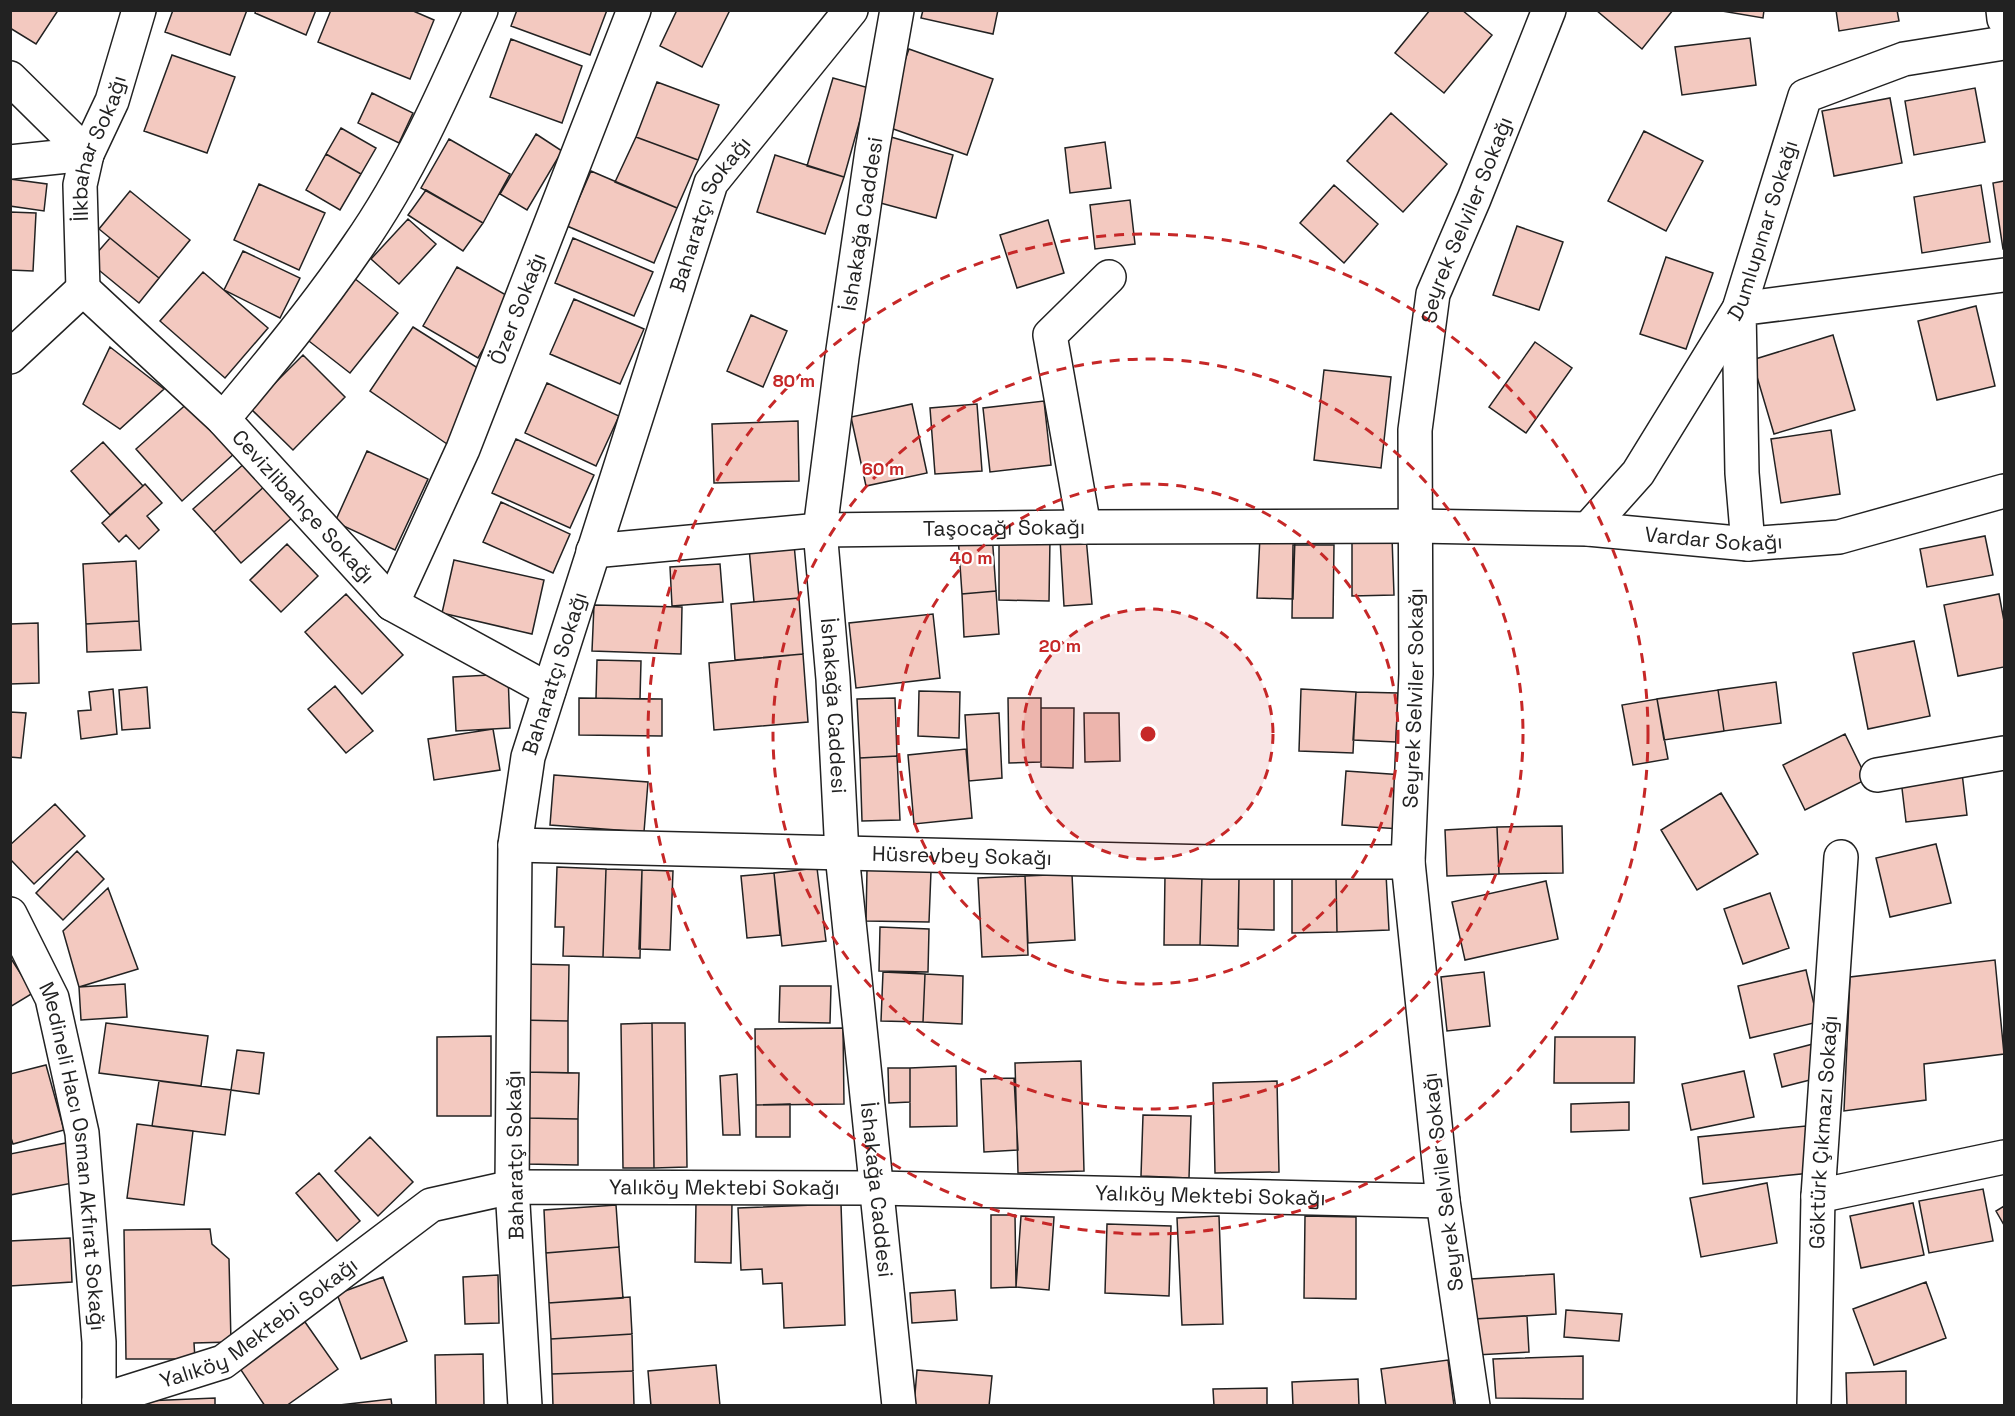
<svg xmlns="http://www.w3.org/2000/svg" width="2015" height="1416" font-family="'Space Grotesk',sans-serif">
  <rect width="100%" height="100%" fill="#fff"/>
  <!-- building -->
  <path fill="#f3c9c0" stroke="#222" stroke-width="1.5" d="M10 10H54L57 12 36 44 10 28Z
    M173 10H247L230 55 165 32Z
    M256 10H316L306 35 255 13Z
    M331 10H411L434 20 410 79 318 42Z
    M517 10H607L590 55 511 26Z
    M677 10H730L702 67 660 46Z
    M923 10H998L993 34 921 18Z
    M1430 10H1462L1492 35 1444 93 1395 53Z
    M1596 10H1673L1642 49Z
    M1716 10H1764L1763 18Z
    M1836 10H1897L1899 21 1839 31Z
    M1750 38 1756 85 1682 95 1675 47Z
    M511 39 582 66 562 123 490 97Z
    M909 49 993 79 967 155 882 125Z
    M172 55 235 77 207 153 144 131Z
    M833 78 869 88 844 177 807 166Z
    M657 82 719 105 698 160 636 137Z
    M1975 88 1985 142 1914 155 1905 101Z
    M372 93 413 113 399 143 358 123Z
    M1890 98 1902 163 1834 176 1822 111Z
    M1391 113 1447 164 1403 212 1347 161Z
    M341 128 376 148 361 174 326 154Z
    M1644 131 1703 161 1666 231 1608 201Z
    M536 134 562 151 527 210 500 194Z
    M636 137 698 160 677 208 615 182Z
    M891 137 953 155 936 218 873 201Z
    M449 139 510 174 483 223 421 188Z
    M1105 142 1111 188 1070 193 1065 148Z
    M326 154 361 174 340 210 306 190Z
    M775 155 844 177 825 234 757 212Z
    M591 171 677 208 654 263 567 226Z
    M10 179 47 184 44 211 10 206Z
    M2004 181V249H2003L1993 183Z
    M259 184 325 213 299 270 234 240Z
    M1334 185 1378 224 1344 263 1300 223Z
    M1981 185 1990 242 1922 253 1914 197Z
    M426 190 483 223 463 251 408 215Z
    M130 191 190 240 159 278 99 229Z
    M1130 200 1135 244 1095 249 1090 205Z
    M10 212 36 213 33 271 10 270Z
    M408 219 436 244 399 284 371 259Z
    M1048 220 1064 273 1017 288 1000 235Z
    M1517 226 1563 242 1539 310 1493 295Z
    M110 238 159 278 139 303 89 262Z
    M573 238 653 272 634 316 555 283Z
    M243 251 300 278 280 318 224 290Z
    M1666 257 1713 273 1686 349 1640 334Z
    M457 267 513 299 478 358 423 326Z
    M203 272 268 328 225 378 160 321Z
    M354 278 398 313 350 373 305 338Z
    M574 299 644 329 620 384 550 354Z
    M1976 306 1995 386 1937 400 1918 321Z
    M751 315 787 331 763 387 727 371Z
    M413 327 481 370 447 444 370 391Z
    M1833 335 1855 410 1774 434 1752 360Z
    M1535 342 1572 368 1526 433 1489 407Z
    M110 347 164 389 120 429 83 404Z
    M303 355 345 397 293 450 250 408Z
    M1324 370 1391 377 1381 468 1314 460Z
    M547 383 619 416 596 466 525 433Z
    M190 401 236 452 182 501 136 449Z
    M1044 401 1051 465 990 472 983 408Z
    M912 404 927 473 866 486 851 417Z
    M977 404 982 471 935 474 930 408Z
    M798 421 799 481 714 483 712 424Z
    M1831 430 1840 494 1781 503 1771 439Z
    M516 439 594 475 570 528 492 493Z
    M103 442 143 486 110 515 71 471Z
    M367 451 428 479 395 550 335 522Z
    M246 462 266 485 214 532 193 509Z
    M145 484 162 503 147 516 159 530 139 549 126 535 119 542 102 523Z
    M266 485 294 516 241 563 214 532Z
    M501 502 570 534 553 573 483 542Z
    M992 533 996 591 962 594 958 536Z
    M1260 536 1295 538 1293 599 1257 598Z
    M1985 536 1993 575 1927 587 1920 549Z
    M1086 537 1092 604 1064 606 1060 539Z
    M1392 537 1394 595 1352 596V538Z
    M999 539H1050L1049 601 999 600Z
    M287 544 318 576 281 612 250 580Z
    M794 544 799 598 754 602 749 548Z
    M1293 545H1334L1333 618H1292Z
    M454 560 544 580 532 634 442 613Z
    M136 561 139 621 86 624 83 564Z
    M720 564 723 602 672 606 670 567Z
    M996 591 999 634 964 637 962 594Z
    M346 594 403 655 362 694 305 632Z
    M1999 594 2004 621V667L1958 676 1944 605Z
    M799 598 803 654 735 660 731 604Z
    M594 605 682 607 681 654 592 651Z
    M933 614 940 678 856 688 849 623Z
    M139 621 141 650 87 652 86 624Z
    M38 623 39 683 10 684V624Z
    M1914 641 1930 716 1868 729 1853 653Z
    M803 654 808 722 714 730 709 663Z
    M597 660 641 661 640 699 596 698Z
    M508 674 510 728 456 731 453 677Z
    M1776 682 1781 723 1724 731 1718 690Z
    M335 686 373 731 346 753 308 709Z
    M147 687 150 728 122 730 119 690Z
    M113 689 117 734 81 739 78 711 91 710 89 692Z
    M1301 689 1356 692 1353 753 1299 751Z
    M1718 690 1724 731 1664 740 1657 699Z
    M919 691 960 692 959 738 918 736Z
    M1356 692 1398 693 1396 742 1353 740Z
    M579 698 662 699V736L579 735Z
    M895 698 897 756 860 758 857 699Z
    M1008 698H1041V762L1009 763Z
    M1657 699 1668 759 1633 765 1622 705Z
    M1041 708H1074L1073 768 1041 767Z
    M10 712 26 713 21 758 10 757Z
    M999 713 1002 778 969 781 965 715Z
    M1084 713H1119L1120 761 1085 762Z
    M493 729 500 770 434 780 428 739Z
    M1845 734 1867 779 1805 810 1783 765Z
    M966 749 972 818 914 824 908 755Z
    M897 756 900 820 862 821 860 758Z
    M1346 771 1404 775 1400 829 1342 825Z
    M1962 773 1967 815 1906 822 1901 780Z
    M554 775 648 782 644 832 550 825Z
    M1721 793 1758 854 1697 890 1661 830Z
    M55 804 85 836 34 884 10 859V845Z
    M1562 826 1563 873 1499 874 1497 827Z
    M1497 827 1499 874 1447 876 1445 830Z
    M1936 844 1951 903 1890 917 1876 858Z
    M77 851 104 879 63 920 36 893Z
    M557 867 606 869 603 957 563 956 564 927H555Z
    M817 868 826 941 782 946 774 873Z
    M606 869 642 870 640 958 603 957Z
    M867 869 931 871 929 922 866 921Z
    M642 870 673 871 670 950 639 949Z
    M774 873 780 935 747 938 741 876Z
    M1072 874 1075 940 1028 943 1025 876Z
    M1386 874 1389 930 1337 932 1336 877Z
    M1165 875 1202 876 1200 945H1164Z
    M1025 876 1028 955 982 957 978 878Z
    M1202 876 1239 877 1238 946 1200 945Z
    M1239 877H1274V930L1238 929Z
    M1292 877H1336L1337 932 1292 933Z
    M1546 881 1558 939 1465 960 1452 902Z
    M108 888 138 969 79 987 63 931Z
    M1770 893 1789 948 1743 964 1724 909Z
    M880 927 929 929 928 972 879 971Z
    M10 957 33 993 10 1007Z
    M1995 960 2004 1054 1924 1064 1926 1100 1844 1111 1850 977Z
    M519 964 569 965 568 1021 518 1020Z
    M1806 970 1818 1022 1750 1038 1738 986Z
    M883 972 925 974 923 1022 881 1021Z
    M1484 972 1490 1026 1447 1031 1441 977Z
    M925 974 963 976 962 1024 923 1022Z
    M125 984 127 1017 81 1020 79 987Z
    M780 986H831L830 1023 779 1022Z
    M518 1020 568 1021V1073L526 1072Z
    M106 1023 208 1036 201 1086 99 1073Z
    M652 1023 654 1168H623L621 1024Z
    M652 1023H685L687 1167 654 1168Z
    M843 1028 844 1104 756 1105 755 1029Z
    M491 1036V1116H437V1037Z
    M1555 1037H1635L1634 1083H1554Z
    M1813 1044 1822 1077 1782 1087 1774 1054Z
    M237 1050 264 1053 259 1094 231 1090Z
    M1081 1061 1084 1171 1018 1173 1015 1063Z
    M46 1065 64 1130 13 1144 10 1135V1074Z
    M956 1066 957 1126 910 1127V1068Z
    M888 1068H910V1102L889 1103Z
    M1744 1071 1754 1117 1691 1130 1682 1084Z
    M526 1072 579 1073 578 1119 525 1118Z
    M737 1074 740 1135H723L720 1076Z
    M1014 1078 1018 1150 984 1152 981 1079Z
    M159 1081 231 1090 225 1135 152 1126Z
    M1277 1081 1279 1172 1215 1173 1213 1083Z
    M1629 1102V1130L1571 1132V1104Z
    M790 1104V1137H756V1105Z
    M1143 1115 1191 1116 1189 1178 1141 1176Z
    M525 1118 578 1119V1165L525 1164Z
    M137 1124 193 1131 184 1205 127 1198Z
    M1806 1126 1811 1173 1703 1184 1698 1137Z
    M370 1137 413 1182 378 1216 335 1171Z
    M71 1142 78 1182 10 1195V1154Z
    M319 1173 360 1221 337 1241 296 1193Z
    M1767 1183 1777 1243 1701 1257 1690 1198Z
    M1983 1189 1993 1241 1929 1253 1919 1201Z
    M696 1202H732L731 1263 695 1262Z
    M1913 1203 1924 1255 1861 1268 1850 1216Z
    M841 1204 845 1325 784 1328 782 1283 763 1284 762 1269 741 1270 738 1208Z
    M616 1205 619 1247 546 1253 544 1210Z
    M2004 1206V1225L1996 1211Z
    M991 1215H1015L1016 1287 991 1288Z
    M1021 1216 1054 1217 1049 1290 1016 1287Z
    M1219 1216 1223 1324 1182 1325 1177 1218Z
    M1305 1216 1356 1217V1299L1304 1298Z
    M1107 1224 1171 1226 1169 1296 1105 1293Z
    M210 1229 212 1244 229 1259 231 1342 194 1343 195 1359H126L124 1230Z
    M70 1238 72 1282 10 1286V1241Z
    M619 1247 623 1298 549 1303 546 1253Z
    M1554 1274 1556 1314 1474 1319 1471 1279Z
    M498 1275 499 1323 465 1324 463 1277Z
    M383 1277 407 1341 361 1359 337 1294Z
    M1926 1282 1946 1338 1874 1365 1853 1309Z
    M955 1290 957 1320 912 1323 910 1293Z
    M630 1297 632 1334 551 1339 549 1303Z
    M1566 1310 1622 1314 1619 1341 1564 1337Z
    M1527 1316 1529 1352 1476 1355 1474 1319Z
    M305 1322 338 1369 286 1406H265L239 1367Z
    M632 1334 633 1371 552 1374 551 1339Z
    M483 1354 484 1406H436L435 1355Z
    M1583 1356V1399L1496 1398 1493 1359Z
    M1448 1360 1454 1406H1386L1381 1369Z
    M716 1365 720 1406H651L648 1371Z
    M917 1370 992 1376 989 1406H914Z
    M633 1371 634 1406H553L552 1374Z
    M1906 1371V1406H1847L1846 1373Z
    M1358 1379 1359 1406H1293L1292 1382Z
    M1267 1388V1406H1214L1213 1389Z
    M215 1398V1406H122L121 1402Z
    M391 1399 392 1406H340V1405Z"/>
  <g fill="none" stroke-linecap="round" stroke-linejoin="round">
    <!-- minor casing -->
    <g stroke="#222" stroke-width="36">
      <g id="minor">
        <path id="s1" d="M897 10 872 151 842 357 820 530 833 679 842 854 899 1406"/>
        <path d="M2003 10 2004 19"/>
        <path d="M10 78 87 154"/>
        <path d="M10 162 87 154"/>
        <path id="s2" d="M83 289 223 419 392 604 549 690"/>
        <path id="s3" d="M83 289 80 185 87 154 112 101 139 10"/>
        <path d="M10 357 83 289"/>
        <path d="M223 419C270 363 317 306 358 246 409 173 445 91 481 10"/>
        <path d="M1084 527 1050 335 1109 277"/>
        <path id="s4" d="M1588 529 1638 473 1739 309 1805 96 1904 59 2004 43"/>
        <path d="M1748 544 1742 473 1739 309 2004 275"/>
        <path id="s5" d="M593 551 820 530 1084 527 1416 526 1588 529 1748 544 1839 537 2004 491"/>
        <path id="s6" d="M392 604 463 449 634 10"/>
        <path d="M1877 775 2004 753"/>
        <path id="s7" d="M515 845 1211 862H1408"/>
        <path id="s8" d="M10 914 52 998 82 1133 99 1342V1406"/>
        <path d="M1818 1196 2004 1157"/>
        <path id="s9" d="M99 1401 223 1362 431 1205 512 1187 878 1188 1443 1201"/>
        <path id="s10" d="M525 1406 512 1187 515 845 528 757 711 183 851 10"/>
        <path id="s11" d="M1473 1406 1443 1201 1408 862 1416 674 1415 430 1433 294 1474 199 1549 10"/>
        <path id="s12" d="M1814 1406 1818 1196 1841 857"/>
      </g>
    </g>
    <!-- minor -->
    <use href="#minor" stroke="#fff" stroke-width="33"/>
  </g>
  <!-- distance rings -->
  <circle cx="1148" cy="734" r="125" fill="#c62828" fill-opacity=".12"/>
  <g fill="none" stroke="#c62828" stroke-width="3" stroke-dasharray="10 8">
    <circle cx="1148" cy="734" r="125"/>
    <circle cx="1148" cy="734" r="250"/>
    <circle cx="1148" cy="734" r="375"/>
    <circle cx="1148" cy="734" r="500"/>
  </g>
  <g text-anchor="middle" stroke-width="4.5" stroke-linejoin="round" paint-order="stroke">
    <!-- street labels -->
    <g font-size="21" fill="#222" stroke="#fff">
      <text dy="7" stroke="none"><textPath href="#s3" startOffset="144">İlkbahar Sokağı</textPath></text>
      <text dy="7" stroke="none"><textPath href="#s10" startOffset="1224">Baharatçı Sokağı</textPath></text>
      <text dy="7" stroke="none"><textPath href="#s11" startOffset="1198">Seyrek Selviler Sokağı</textPath></text>
      <text transform="translate(862 224) rotate(-81)" y="7">İshakağa Caddesi</text>
      <text dy="7" stroke="none"><textPath href="#s4" startOffset="350">Dumlupınar Sokağı</textPath></text>
      <text dy="7" stroke="none"><textPath href="#s6" startOffset="321">Özer Sokağı</textPath></text>
      <text dy="7" stroke="none"><textPath href="#s2" startOffset="310">Cevizlibahçe Sokağı</textPath></text>
      <text dy="7" stroke="none"><textPath href="#s5" startOffset="412">Taşocağı Sokağı</textPath></text>
      <text dy="7" stroke="none"><textPath href="#s5" startOffset="1122">Vardar Sokağı</textPath></text>
      <text dy="7" stroke="none"><textPath href="#s10" startOffset="738">Baharatçı Sokağı</textPath></text>
      <text dy="7" stroke="none"><textPath href="#s11" startOffset="712">Seyrek Selviler Sokağı</textPath></text>
      <text dy="7" stroke="none"><textPath href="#s1" startOffset="702">İshakağa Caddesi</textPath></text>
      <text dy="7" stroke="none"><textPath href="#s7" startOffset="447">Hüsrevbey Sokağı</textPath></text>
      <text dy="7" stroke="none"><textPath href="#s12" startOffset="274">Göktürk Çıkmazı Sokağı</textPath></text>
      <text transform="translate(515 1155) rotate(-91)" y="7">Baharatçı Sokağı</text>
      <text dy="7" stroke="none"><textPath href="#s8" startOffset="254">Medineli Hacı Osman Akfırat Sokağı</textPath></text>
      <text transform="translate(1443 1182) rotate(-97)" y="7">Seyrek Selviler Sokağı</text>
      <text dy="7" stroke="none"><textPath href="#s9" startOffset="686">Yalıköy Mektebi Sokağı</textPath></text>
      <text dy="7" stroke="none"><textPath href="#s1" startOffset="1188">İshakağa Caddesi</textPath></text>
      <text dy="7" stroke="none"><textPath href="#s9" startOffset="1172">Yalıköy Mektebi Sokağı</textPath></text>
      <text dy="7" stroke="none"><textPath href="#s9" startOffset="180">Yalıköy Mektebi Sokağı</textPath></text>
    </g>
  </g>
  <circle cx="1148" cy="734" r="9" fill="#c62828" stroke="#fff" stroke-width="3"/>
  <g font-size="18" text-anchor="middle" font-weight="bold" fill="#c62828" stroke="#fff" stroke-width="4.5" stroke-linejoin="round" paint-order="stroke">
    <text x="794" y="387">80 m</text>
    <text x="883" y="475">60 m</text>
    <text x="971" y="564">40 m</text>
    <text x="1060" y="652">20 m</text>
  </g>
  <!-- border -->
  <rect width="2015" height="1416" fill="none" stroke="#222222" stroke-width="24"/>
</svg>
